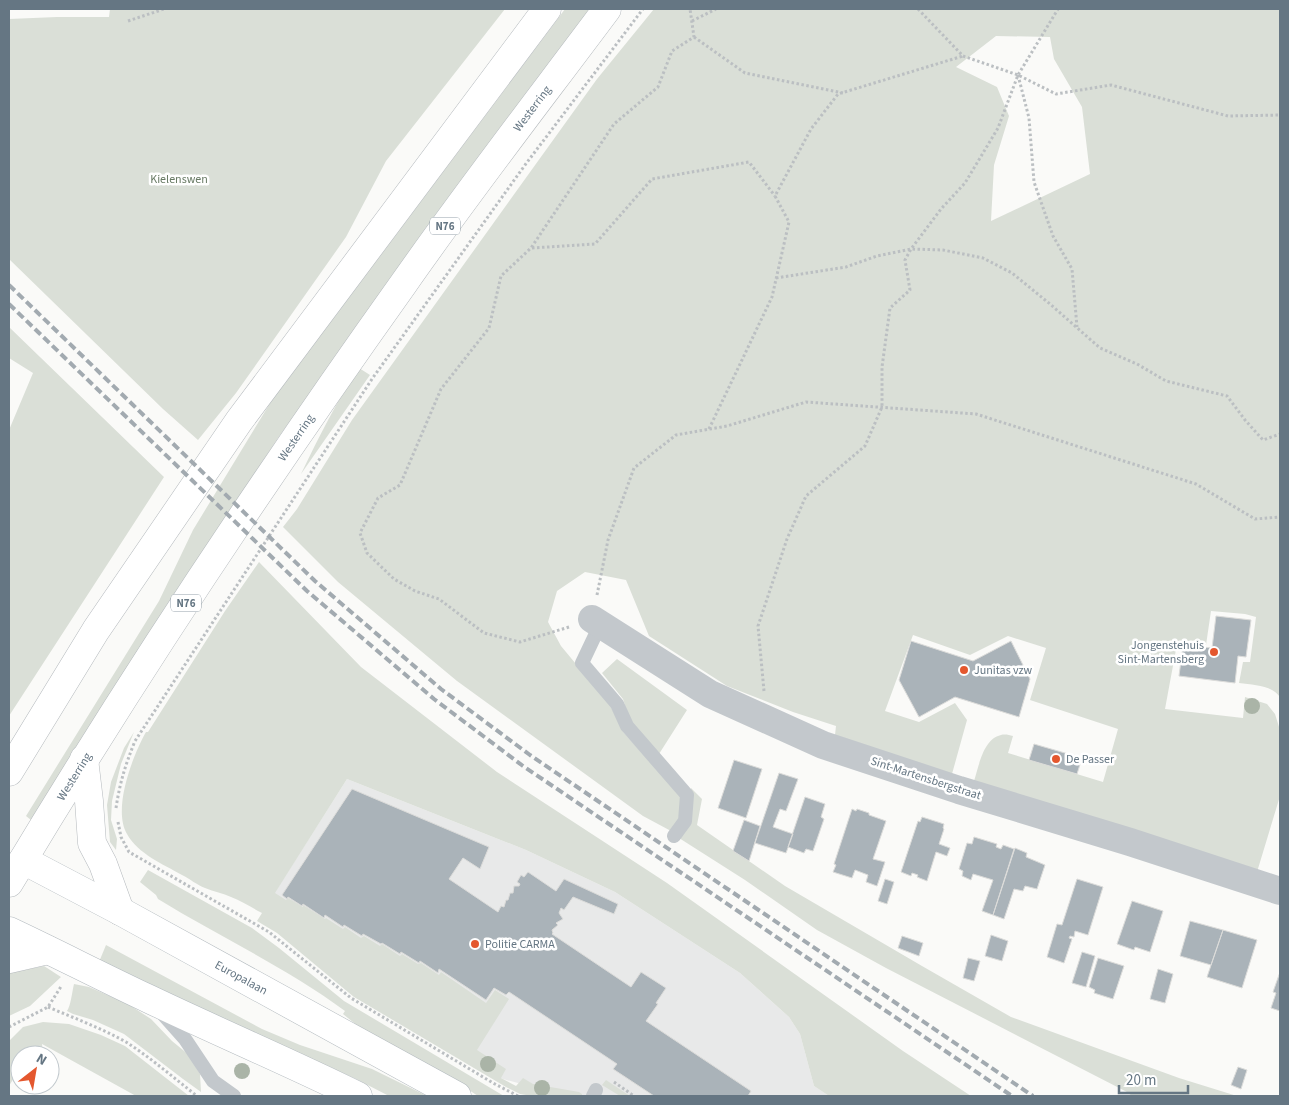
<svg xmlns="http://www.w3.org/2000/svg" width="1289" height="1105" font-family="'Source Sans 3',sans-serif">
  <rect width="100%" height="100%" fill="#fafaf8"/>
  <!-- built -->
  <path fill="#e8e9e9" d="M347 779 526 850 615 892 740 973 789 1017 800 1034 814 1086 829 1096H565L503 1079 423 1031 270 900Z"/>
  <!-- green -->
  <path fill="#dadfd7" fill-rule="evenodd" d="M110 9H505L386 161 346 237 236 393 198 440 163 409 9 259V19L57 17H109Z
    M565 9H593L432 224 278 438 202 553 31 820 26 816 159 601 193 530 272 400Z
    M654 9H1280V697C1271 685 1254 685 1239 683L1243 662H1250L1256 617 1245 614 1211 611 1206 645 1165 641 1177 644 1165 709 1243 718 1245 697 1267 704 1275 714 1280 730V796L1257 872 974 781C979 766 983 739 1001 735 1005 734 1009 735 1013 736L1008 753 1103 782 1118 729 1030 700 1046 648 1008 636 970 655 913 635 885 711 919 722 955 703 967 720 952 774 835 735 836 726 793 712 727 686 649 636 626 580 585 572 557 591 548 622 561 646 610 705 624 733 682 797 679 819 671 831 643 816 457 681 338 582 283 527 297 509 352 420 597 79ZM996 36 1050 37 1054 59 1082 107 1090 174 991 221 994 165 1009 116 997 87 956 67Z
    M9 327 164 477 9 716V430L33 373 9 358Z
    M359 368 370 375 301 474C319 437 336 402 359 368Z
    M259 562 361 667 497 772 667 883 903 1051 971 1096H829L814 1086 800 1034 789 1017 740 973 615 892 526 850 347 779 275 893 286 900 288 898 303 907V905L325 919 326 918 343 929 345 927 361 938 364 936 380 946 382 944 400 956 402 954 418 964 421 963 439 975 441 972 486 1003 495 990 509 999 477 1050 506 1069 501 1078 516 1086 523 1078 533 1084 579 1092 582 1094V1096H532L520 1094 506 1087 354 997 277 933 257 921 262 913C252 908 242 901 231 897 223 893 214 892 205 888 197 885 190 879 182 875 163 864 138 854 127 834 112 809 133 755 146 732H148L225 611Z
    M617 659 687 710 659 754 630 721 623 699 602 673Z
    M134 732 121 764 112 801 111 820 117 839 116 850 110 842 107 805 111 782 124 748Z
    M691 788 702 799 697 825 785 886 922 966 1011 1017 1179 1078 1237 1096H1132L1127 1092 886 968 817 930 745 880 679 838 688 822Z
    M148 870 252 928 279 948 344 1001 504 1096H478L460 1084 364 1031 343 1014 345 1011C287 968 220 937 158 899L156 895 140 882Z
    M106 945 262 1029 300 1045 372 1069 427 1096H389L356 1079 99 962Z
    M44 966 61 977 30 1006 9 1016V973Z
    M74 984 89 987 128 1004 151 1019 172 1041 189 1055 200 1074 201 1092 183 1079 124 1034 93 1020 73 1014 67 1011C71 1005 72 992 74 984Z
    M43 1022 69 1024 101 1035 125 1046 189 1096H136L42 1044 43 1055H20V1068L9 1086V1041L23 1027Z
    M606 1080 630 1096H620L602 1085Z"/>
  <!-- building -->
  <path fill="#aab3b9" stroke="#dcdcda" d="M1216 616 1251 620 1246 657 1238 656 1235 683 1179 676 1183 645 1212 648Z
    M911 641 973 661 1011 641 1030 679 1019 717 955 697 919 717 899 680Z
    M1034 744 1082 758 1077 774 1029 760Z
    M734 760 762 769 746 818 718 808Z
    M779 773 798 779 786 811 780 809 773 827 793 834 786 853 755 843Z
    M352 789 489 847 480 869 463 858 449 879 498 912 501 906 504 907 506 900H508L510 893H513L514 886H519L520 884 517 882 521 875 524 877 528 872 556 891 564 879 618 904 614 914 573 897 564 910 561 908 559 913 563 919 556 923 558 925 552 930 553 933 552 934 631 987 641 972 666 988 656 1003 658 1004 646 1021 751 1091 748 1096H654L613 1069 617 1064 509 992 506 995 494 988 486 1000 439 969 438 973 420 961 419 963 401 952 400 954 382 943 381 944 363 934 362 936 344 925 343 927 325 915 324 918 303 904 302 906 288 897 287 899 282 895Z
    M805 797 825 804 821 817 824 819 813 851 806 849 804 853 788 847Z
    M852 809 856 811 857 809 869 813V815L886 821 873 859 885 862 877 886 866 882 868 875 855 870 852 878 833 872 836 865 834 864Z
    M922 817 944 824 943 828 944 829 939 844 950 848 947 856 936 852 927 881 917 877 918 875 912 873 911 876 901 872 918 821 920 822Z
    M744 820 760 826 749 861 733 851Z
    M974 837 997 844 996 847 1001 849 1003 845 1014 849 993 915 982 911 993 880 973 874 971 880 962 876 963 871 959 869 967 843 972 844Z
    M1015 848 1027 853 1026 857 1045 865 1037 889 1025 886 1023 891 1014 889 1004 919 993 915Z
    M885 879 894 882 887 904 878 901Z
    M1077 879 1103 887 1088 935 1075 931 1074 937 1070 936 1069 938 1072 939 1064 963 1047 957 1057 924 1062 925Z
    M1132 901 1163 911 1150 952 1135 947 1134 950 1117 944Z
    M1190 921 1223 930 1211 965 1180 956Z
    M1223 930 1257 940 1242 988 1207 977Z
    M991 935 1008 941 1002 961 985 956Z
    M902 936 923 943 919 956 898 948Z
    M1082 952 1095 956 1086 987 1072 983Z
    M968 958 980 961 974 981 963 978Z
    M1098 958 1124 966 1113 999 1094 993 1095 990 1089 987Z
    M1158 969 1173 974 1165 1003 1150 999Z
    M1280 972V1011L1271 1008 1276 993 1273 992Z
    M1238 1067 1247 1070 1241 1089 1231 1085Z"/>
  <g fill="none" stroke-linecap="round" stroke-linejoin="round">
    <!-- secondary casing -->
    <g stroke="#b3babf" stroke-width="29">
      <g id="secondary">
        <path id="s1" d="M23 860 120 911 457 1096"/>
        <path d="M9 931C56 953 102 977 149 999 218 1032 289 1062 358 1096"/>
      </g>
    </g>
    <!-- trunk casing -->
    <g stroke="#b4b9bd" stroke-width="29">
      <g id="trunk">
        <path d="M84 759 89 801 92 843 103 864 120 911"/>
        <path d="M9 772 96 630 239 421 547 9"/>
        <path id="s2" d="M9 883C132 678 265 478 404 283 469 190 539 100 607 9"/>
        <path d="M9 959 48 950"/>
      </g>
    </g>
    <!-- path -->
    <path stroke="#bbbfc2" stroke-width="3" stroke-dasharray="2.5 2.5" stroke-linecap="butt" d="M918 9 963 56 1018 75 1056 94 1111 85 1228 116 1280 115
      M128 21 164 9
      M692 21 716 9
      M694 37 745 73 843 93
      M1018 75 1029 118 1034 182 1053 236 1072 269 1077 327
      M532 248 595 244 652 179 749 162 775 196
      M776 278 846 267 877 256 911 249 943 250 983 258 1012 273 1050 304 1100 348 1137 364 1166 381 1227 396 1245 420 1263 440 1280 434
      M709 429 772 297 789 222 775 196 811 129 838 94 963 56
      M597 595 608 540 634 468 676 435 727 426 806 402 976 414 1196 484 1255 519 1280 517
      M569 627 520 642 484 633 439 599 415 591 394 579 367 553 360 533 378 498 400 485 441 389 489 328 501 276 531 248 614 124 658 87 672 51 694 37 690 9
      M764 691 758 626 787 539 806 496 865 446 882 407V367L890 308 910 290 905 260 911 249 941 209 965 183 998 128 1018 75 1058 9
      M116 808C120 782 125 766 135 741L372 379 525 165 643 9
      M118 822 121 837 129 852 269 932 351 998 493 1083 518 1096
      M48 1007C74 1018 101 1028 126 1042 151 1058 174 1078 197 1096
      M9 1027 48 1007 62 985
      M614 1082 634 1096"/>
    <!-- service -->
    <path stroke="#c3c8cc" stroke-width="14" d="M600 625 582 663 617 704 627 726 687 795 685 821 674 836
      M161 1012 185 1039 213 1081 234 1096
      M593 1096 596 1090"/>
    <!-- minor -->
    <path stroke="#c3c8cc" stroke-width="28" d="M592 619 710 694 823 745 959 790 1130 842 1280 891"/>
    <!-- secondary -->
    <use href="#secondary" stroke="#fff" stroke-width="28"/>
    <!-- trunk -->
    <use href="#trunk" stroke="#fff" stroke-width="28"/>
    <!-- rail -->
    <path stroke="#a2aab0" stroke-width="4" stroke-dasharray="8 4" stroke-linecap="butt" d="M9 285 315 581 441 689 530 755 1033 1096
      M9 304 307 591 434 699 523 766 1012 1096"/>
  </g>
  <!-- trees -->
  <g fill="#aab4a7">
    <circle cx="1252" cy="706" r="8"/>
    <circle cx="488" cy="1064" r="8"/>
    <circle cx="242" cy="1071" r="8"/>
    <circle cx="542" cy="1088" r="8"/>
  </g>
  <!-- markers -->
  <g fill="#e4572e" stroke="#fff" stroke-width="2">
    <circle cx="1214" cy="652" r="5"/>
    <circle cx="964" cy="670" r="5"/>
    <circle cx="1056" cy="759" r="5"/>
    <circle cx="475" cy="944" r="5"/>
  </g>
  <g text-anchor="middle" stroke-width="5" stroke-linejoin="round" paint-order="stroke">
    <!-- shield labels -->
    <g fill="#fff" stroke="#939fa8" stroke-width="1">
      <rect x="430" y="217.5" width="30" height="17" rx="4"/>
      <rect x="171" y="594.5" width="30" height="17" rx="4"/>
    </g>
    <g font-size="11" font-weight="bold" fill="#657683">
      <text x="445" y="230">N76</text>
      <text x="186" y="607">N76</text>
    </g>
    <!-- street labels -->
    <g font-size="12" fill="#657683" stroke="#fff">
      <text dy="4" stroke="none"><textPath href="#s2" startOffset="935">Westerring</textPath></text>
      <text dy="4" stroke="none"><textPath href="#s2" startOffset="530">Westerring</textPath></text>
      <text dy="4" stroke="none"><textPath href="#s2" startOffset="125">Westerring</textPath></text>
      <text transform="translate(926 778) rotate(18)" y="4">Sint-Martensbergstraat</text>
      <text dy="4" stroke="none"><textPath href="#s1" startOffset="248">Europalaan</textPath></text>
    </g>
    <!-- park labels -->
    <g font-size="12" fill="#687a64" stroke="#fff">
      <text x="179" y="183">Kielenswen</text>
    </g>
    <!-- poi labels -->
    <g font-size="12" fill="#657683" stroke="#fff" text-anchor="start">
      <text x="1204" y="649" text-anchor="end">Jongenstehuis<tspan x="1204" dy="14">Sint-Martensberg</tspan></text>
      <text x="974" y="674">Junitas vzw</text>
      <text x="1066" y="763">De Passer</text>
      <text x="485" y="948">Politie CARMA</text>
    </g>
  </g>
  <!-- border -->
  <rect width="1289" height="1105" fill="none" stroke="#657683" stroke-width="20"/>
  <!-- north arrow -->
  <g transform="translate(35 1070) rotate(31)"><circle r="24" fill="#ffffff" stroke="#c1c8cd"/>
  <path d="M0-4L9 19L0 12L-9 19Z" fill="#e4572e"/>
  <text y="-8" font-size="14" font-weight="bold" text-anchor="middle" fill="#657683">N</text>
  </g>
  <!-- scale -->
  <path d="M1119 1085v8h69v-8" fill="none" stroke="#657683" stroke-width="2.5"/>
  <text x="1126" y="1085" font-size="15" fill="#657683" stroke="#ffffff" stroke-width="4" paint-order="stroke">20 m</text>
</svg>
